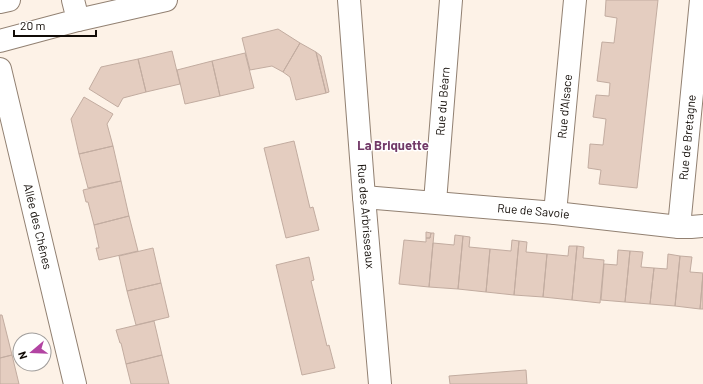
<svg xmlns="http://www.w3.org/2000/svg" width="703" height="384" font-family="Barlow,sans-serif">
  <rect width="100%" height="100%" fill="#fdf2e7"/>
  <!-- building -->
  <path fill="#e4cdc0" stroke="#c2aca0" d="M606 0H658L637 188 599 184 601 170 588 168 590 144 603 145 606 119 593 117 596 95 609 96 610 83 597 81 602 42 614 43 617 18 605 16Z
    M278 29 300 43 283 72 272 66 250 70 242 38Z
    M300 43 316 52 326 93 296 100 290 77 283 72Z
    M172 51 180 84 146 92 138 59Z
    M316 52 321 56 329 92 326 93Z
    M245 53 254 88 220 96 212 61Z
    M138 59 146 92 123 98 118 107 89 89 101 67Z
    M212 61 220 96 185 104 177 70Z
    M84 97 113 114 107 124 113 146 79 154 71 119Z
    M294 141 310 208 313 207 319 230 286 238 264 148Z
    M113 146 121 181 88 188 79 154Z
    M121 181 129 216 94 225 88 202H86L83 190Z
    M129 216 138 251 99 260 96 248H99L94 225Z
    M426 232 431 233 430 238H426Z
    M431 233H434L429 287 399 284 404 240 426 242V238H430Z
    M455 235 463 236 458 289 429 287 433 243 454 245Z
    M463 236 470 237 469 247 490 249 486 292 458 289Z
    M512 240 519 241 514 295 486 292 490 249 511 251Z
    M519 241 527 242 526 252 547 254 543 297 514 295Z
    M569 246H577L572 300 543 297 547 254 568 256Z
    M577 246 584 247 583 258 604 260 600 303 572 300Z
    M153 248 161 283 127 291 119 256Z
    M618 250 630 251 625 302 601 300 604 264 617 265Z
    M630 251 643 252 641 267 654 268 650 304 625 302Z
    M668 254 680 256 675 306 650 304 654 268 667 269Z
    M680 256 692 257 690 272 703 273 700 309 675 306Z
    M309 257 314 280 311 281 327 346 329 345 335 368 302 375 276 265Z
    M703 274V309H700Z
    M161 283 169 317 136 325 127 291Z
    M0 315H2L12 355 0 358Z
    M154 321 162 355 126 364 121 343H120L116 330Z
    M12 355 19 384H0V358Z
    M162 355 169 384H131L126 364Z
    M526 370 527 384H450L449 376Z"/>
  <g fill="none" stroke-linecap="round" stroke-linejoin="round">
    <!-- street casing -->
    <g stroke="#928172" stroke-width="24">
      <g id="street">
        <path id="s1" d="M349 0 364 197 380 384"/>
        <path d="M0 2 9 0"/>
        <path d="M78 20 166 0"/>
        <path d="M0 41 78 20 73 0"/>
        <path id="s2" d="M0 69 75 384"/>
        <path id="s3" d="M364 197 555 213 679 227H691L703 226"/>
        <path id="s4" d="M435 202 451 0"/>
        <path id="s5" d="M555 213 575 0"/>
        <path id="s6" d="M679 227 701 0"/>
      </g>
    </g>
    <!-- street -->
    <use href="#street" stroke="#fff" stroke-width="22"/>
  </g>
  <g text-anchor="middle" stroke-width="3" stroke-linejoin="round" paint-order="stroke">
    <!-- street labels -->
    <g font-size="12" fill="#110b06" stroke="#fff">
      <text dy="4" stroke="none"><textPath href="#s4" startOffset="101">Rue du Béarn</textPath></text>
      <text dy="4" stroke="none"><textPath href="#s5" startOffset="107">Rue d'Alsace</textPath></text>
      <text dy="4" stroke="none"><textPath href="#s6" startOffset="90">Rue de Bretagne</textPath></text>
      <text dy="4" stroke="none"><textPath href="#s3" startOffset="170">Rue de Savoie</textPath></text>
      <text dy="4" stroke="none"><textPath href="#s1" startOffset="217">Rue des Arbrisseaux</textPath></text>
      <text dy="4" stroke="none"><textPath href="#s2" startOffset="162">Allée des Chênes</textPath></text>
    </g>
    <!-- neighbourhood labels -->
    <g font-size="13" font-weight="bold" fill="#723a68" stroke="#fff">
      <text x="393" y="150">La Briquette</text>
    </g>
  </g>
  <!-- north arrow -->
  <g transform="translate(32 352) rotate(251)"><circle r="19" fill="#ffffff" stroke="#a09d9b"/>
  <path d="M0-3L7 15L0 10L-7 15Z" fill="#b244a2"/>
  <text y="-6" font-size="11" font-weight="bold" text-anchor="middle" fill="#110b06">N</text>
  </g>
  <!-- scale -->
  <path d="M14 30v6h82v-6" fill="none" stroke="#110b06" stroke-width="2"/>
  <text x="20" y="30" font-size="12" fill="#110b06" stroke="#ffffff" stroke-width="3" paint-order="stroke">20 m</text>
</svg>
